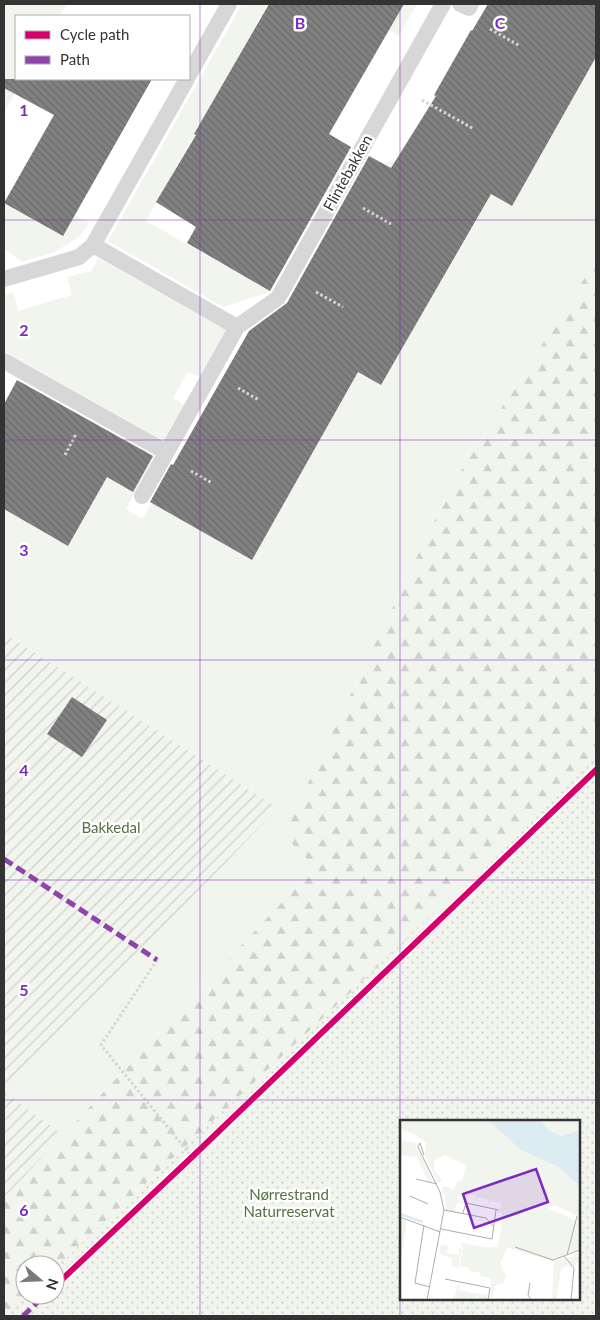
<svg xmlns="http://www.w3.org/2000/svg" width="600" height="1320" font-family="Lato,sans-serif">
  <defs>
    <pattern id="forest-firs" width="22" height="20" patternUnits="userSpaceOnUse" patternTransform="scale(1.25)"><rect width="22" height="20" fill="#f1f5ed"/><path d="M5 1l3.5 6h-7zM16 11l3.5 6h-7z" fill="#cfd2cc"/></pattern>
    <pattern id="park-dots" width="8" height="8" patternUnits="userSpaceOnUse" patternTransform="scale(1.25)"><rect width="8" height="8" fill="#f1f5ed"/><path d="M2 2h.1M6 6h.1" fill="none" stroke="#cfd2cc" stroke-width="1.8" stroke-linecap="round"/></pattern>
    <pattern id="garden-furrows" width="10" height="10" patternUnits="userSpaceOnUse" patternTransform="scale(1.25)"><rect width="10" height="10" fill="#f1f5ed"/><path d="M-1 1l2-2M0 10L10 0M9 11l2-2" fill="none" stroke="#cfd2cc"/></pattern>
    <pattern id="building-back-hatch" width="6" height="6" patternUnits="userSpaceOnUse" patternTransform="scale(1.25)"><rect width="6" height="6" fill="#818181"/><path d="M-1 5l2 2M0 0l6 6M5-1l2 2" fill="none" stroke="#6a6a6a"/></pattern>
  </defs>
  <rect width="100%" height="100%" fill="#fff"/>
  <!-- grass -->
  <path fill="#f1f5ed" d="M4 4H67L59 16H16V79H23L4 113Z
    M242 4H268L146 221 247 278 267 242 290 256 270 292 223 307 108 241Z
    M399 4H417L399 36 389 30 402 5Z
    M596 57V260L450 488 295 810 285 837 315 867 63 1135 6 1093 278 808 4 633V509L68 546 127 440 155 456 126 509 142 519 152 503 252 559 346 393 284 357 319 350 381 385 479 216 416 180 382 164 415 153 512 206Z
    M4 203 62 236 74 214 89 223 80 236 55 252 22 262 12 254 4 249Z
    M98 258 226 330 200 377 188 372 173 398 184 405 163 441 4 351V295L14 292 18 311 72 295 67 277 92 271Z"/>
  <!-- forest -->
  <path fill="url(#forest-firs)" fill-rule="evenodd" d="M596 260V1316H4V1198L315 867 285 837 295 810 450 488ZM401 1121H579V1299H401ZM25 1265H55V1295H25Z"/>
  <!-- park -->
  <path fill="url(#park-dots)" fill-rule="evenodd" d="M596 756V1316H4L26 1295H55V1268L354 989ZM401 1121H579V1299H401Z"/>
  <!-- garden -->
  <path fill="url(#garden-furrows)" d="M4 633 278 808 6 1093 63 1135 4 1198Z"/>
  <!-- building -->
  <path fill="url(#building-back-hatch)" d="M269 4H404L329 134 351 147 270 291 187 243 196 227 156 202 196 135 194 134Z
    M488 4H596V57L512 206 491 194 381 385 358 372 252 560 150 502 171 464 173 465 249 331 287 303 369 156 391 168 436 96 434 95 471 30 472 31Z
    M4 79H152L63 236 4 203 54 115 4 88Z
    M17 380 153 456 133 492 107 477 68 546 4 509V404Z
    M72 697 107 720 82 757 47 734Z"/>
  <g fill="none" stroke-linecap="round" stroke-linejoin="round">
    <!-- path -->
    <path stroke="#d6d6d6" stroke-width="3" stroke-dasharray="2.5 2.5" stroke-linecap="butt" d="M490 29 520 46
      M422 100 474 129
      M363 208 391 224
      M316 292 343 307
      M238 388 259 400
      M65 455 76 434
      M191 471 212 483
      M157 960 101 1045 192 1157"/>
    <!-- service -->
    <path stroke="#d7d7d7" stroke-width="16" d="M460 4 469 8 471 4
      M189 75 229 4
      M93 245 237 327
      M4 279 79 257 93 245 187 79
      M4 361 166 452
      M142 496 237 327 278 298 443 4"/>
    <!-- quiet -->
    <path stroke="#8e44ad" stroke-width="5" stroke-dasharray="10 5" stroke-linecap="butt" d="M4 859 157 960
      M23 1316 45 1295"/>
    <!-- cycleway casing -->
    <g stroke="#fff" stroke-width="9">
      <path id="cycleway" d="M55 1286 192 1157 596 770"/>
    </g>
    <!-- cycleway -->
    <use href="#cycleway" stroke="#d6006c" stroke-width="6"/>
  </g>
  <!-- grid -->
  <path fill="none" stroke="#7b2cbf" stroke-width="1" stroke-opacity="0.55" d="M200 4V1316M400 4V1316M4 220H596M4 440H596M4 660H596M4 880H596M4 1100H596"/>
  <g text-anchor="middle" stroke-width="5" stroke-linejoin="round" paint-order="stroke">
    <!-- street labels -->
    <g font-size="15" fill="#333" stroke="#fff">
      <text transform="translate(348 173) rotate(-61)" y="5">Flintebakken</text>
    </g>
    <!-- park labels -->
    <g font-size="15" fill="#56703f" stroke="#fff">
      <text x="111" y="833">Bakkedal</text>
      <text x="289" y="1200">Nørrestrand<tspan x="289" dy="17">Naturreservat</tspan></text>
    </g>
  </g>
  <!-- overview -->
  <g transform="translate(400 1120)">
    <rect width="180" height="180" fill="#fff"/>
    <path d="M0 16 3 21 16 23 17 37 0 35ZM59 67 117 73 136 82 135 86 114 77 102 126 99 127 91 180V127H98L103 94 96 92 100 91 101 83 90 81 89 87 88 79 77 77 76 83V75L60 72 58 80 65 82 64 84 57 82 55 90 58 92 46 90 45 75ZM0 99 7 100 0 146ZM60 123 91 128 92 156 91 161V158L80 156 81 153 70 151V148L61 146 59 150 63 127ZM41 124 48 126 47 133 59 135 58 129 62 128 58 148 51 145 52 138 39 134ZM60 162 59 170 63 171 87 175 89 168 87 180H52Z" fill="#f1f5ed"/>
    <path d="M0 0 180 67V103L177 101 178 96 156 84 150 88 117 74 59 67 44 75 41 68 46 66 53 70 58 61H62L66 45 45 35 34 41V50L42 60 38 63 25 35 26 25 31 18 3 8 0 10ZM15 29 21 33 33 62H29L20 45ZM102 126 107 128 100 144 106 156 104 162 95 166 91 180 99 127ZM177 133 180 140 172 147 165 146 161 150 156 180H152L154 141 175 136Z" fill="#f1f5ed"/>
    <path d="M0 0H180V97L26 23 13 13 0 10Z" fill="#f1f5ed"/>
    <path d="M114 77 135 86 136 82 180 103V129L152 141 102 126Z" fill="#f1f5ed"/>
    <path d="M88 0H140L148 10 161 16 180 11V66L159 47 121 30Z" fill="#ddebf3"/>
    <path fill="none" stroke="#ddebf3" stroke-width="2.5" d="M0 94 23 102"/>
    <path fill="none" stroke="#adadad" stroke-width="1" d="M24 35 20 23 18 27 40 72 44 90 27 180M16 59 37 64M10 76 28 84M44 90 86 98 93 106M63 93 66 83 99 90M0 97 40 112M24 105 15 163 30 167M41 109 92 119 96 90M115 127 153 140 180 130M167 135 177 96M164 136 174 148 171 180M45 159 90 168 88 180M130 163 128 175 131 180"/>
    <path fill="#7b2cbf" fill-opacity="0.15" stroke="#7b2cbf" stroke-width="2.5" d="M136 49 148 82 74 108 63 74Z"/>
    <rect width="180" height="180" fill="none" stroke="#333" stroke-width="2.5"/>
  </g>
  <g font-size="16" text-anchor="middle" font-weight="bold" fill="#7b2cbf" stroke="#fff" stroke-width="5" stroke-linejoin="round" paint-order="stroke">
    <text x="300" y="29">B</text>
    <text x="500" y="29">C</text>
    <text x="24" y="116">1</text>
    <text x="24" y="336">2</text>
    <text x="24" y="556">3</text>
    <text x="24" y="776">4</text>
    <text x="24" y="996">5</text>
    <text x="24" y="1216">6</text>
  </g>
  <!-- border -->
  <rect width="600" height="1320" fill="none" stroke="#333333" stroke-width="10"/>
  <!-- legend -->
  <rect x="15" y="15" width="175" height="65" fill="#ffffff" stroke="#adadad"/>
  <rect x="25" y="31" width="25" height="8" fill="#d6006c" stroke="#adadad"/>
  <text x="60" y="40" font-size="15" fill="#333333">Cycle path</text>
  <rect x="25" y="56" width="25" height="8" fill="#8e44ad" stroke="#adadad"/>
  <text x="60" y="65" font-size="15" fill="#333333">Path</text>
  <!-- north arrow -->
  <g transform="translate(40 1280) rotate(109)"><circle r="24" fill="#ffffff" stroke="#adadad"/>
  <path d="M0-4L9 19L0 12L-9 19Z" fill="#7a7a7a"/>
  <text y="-8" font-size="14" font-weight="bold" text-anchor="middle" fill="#333333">N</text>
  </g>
</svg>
